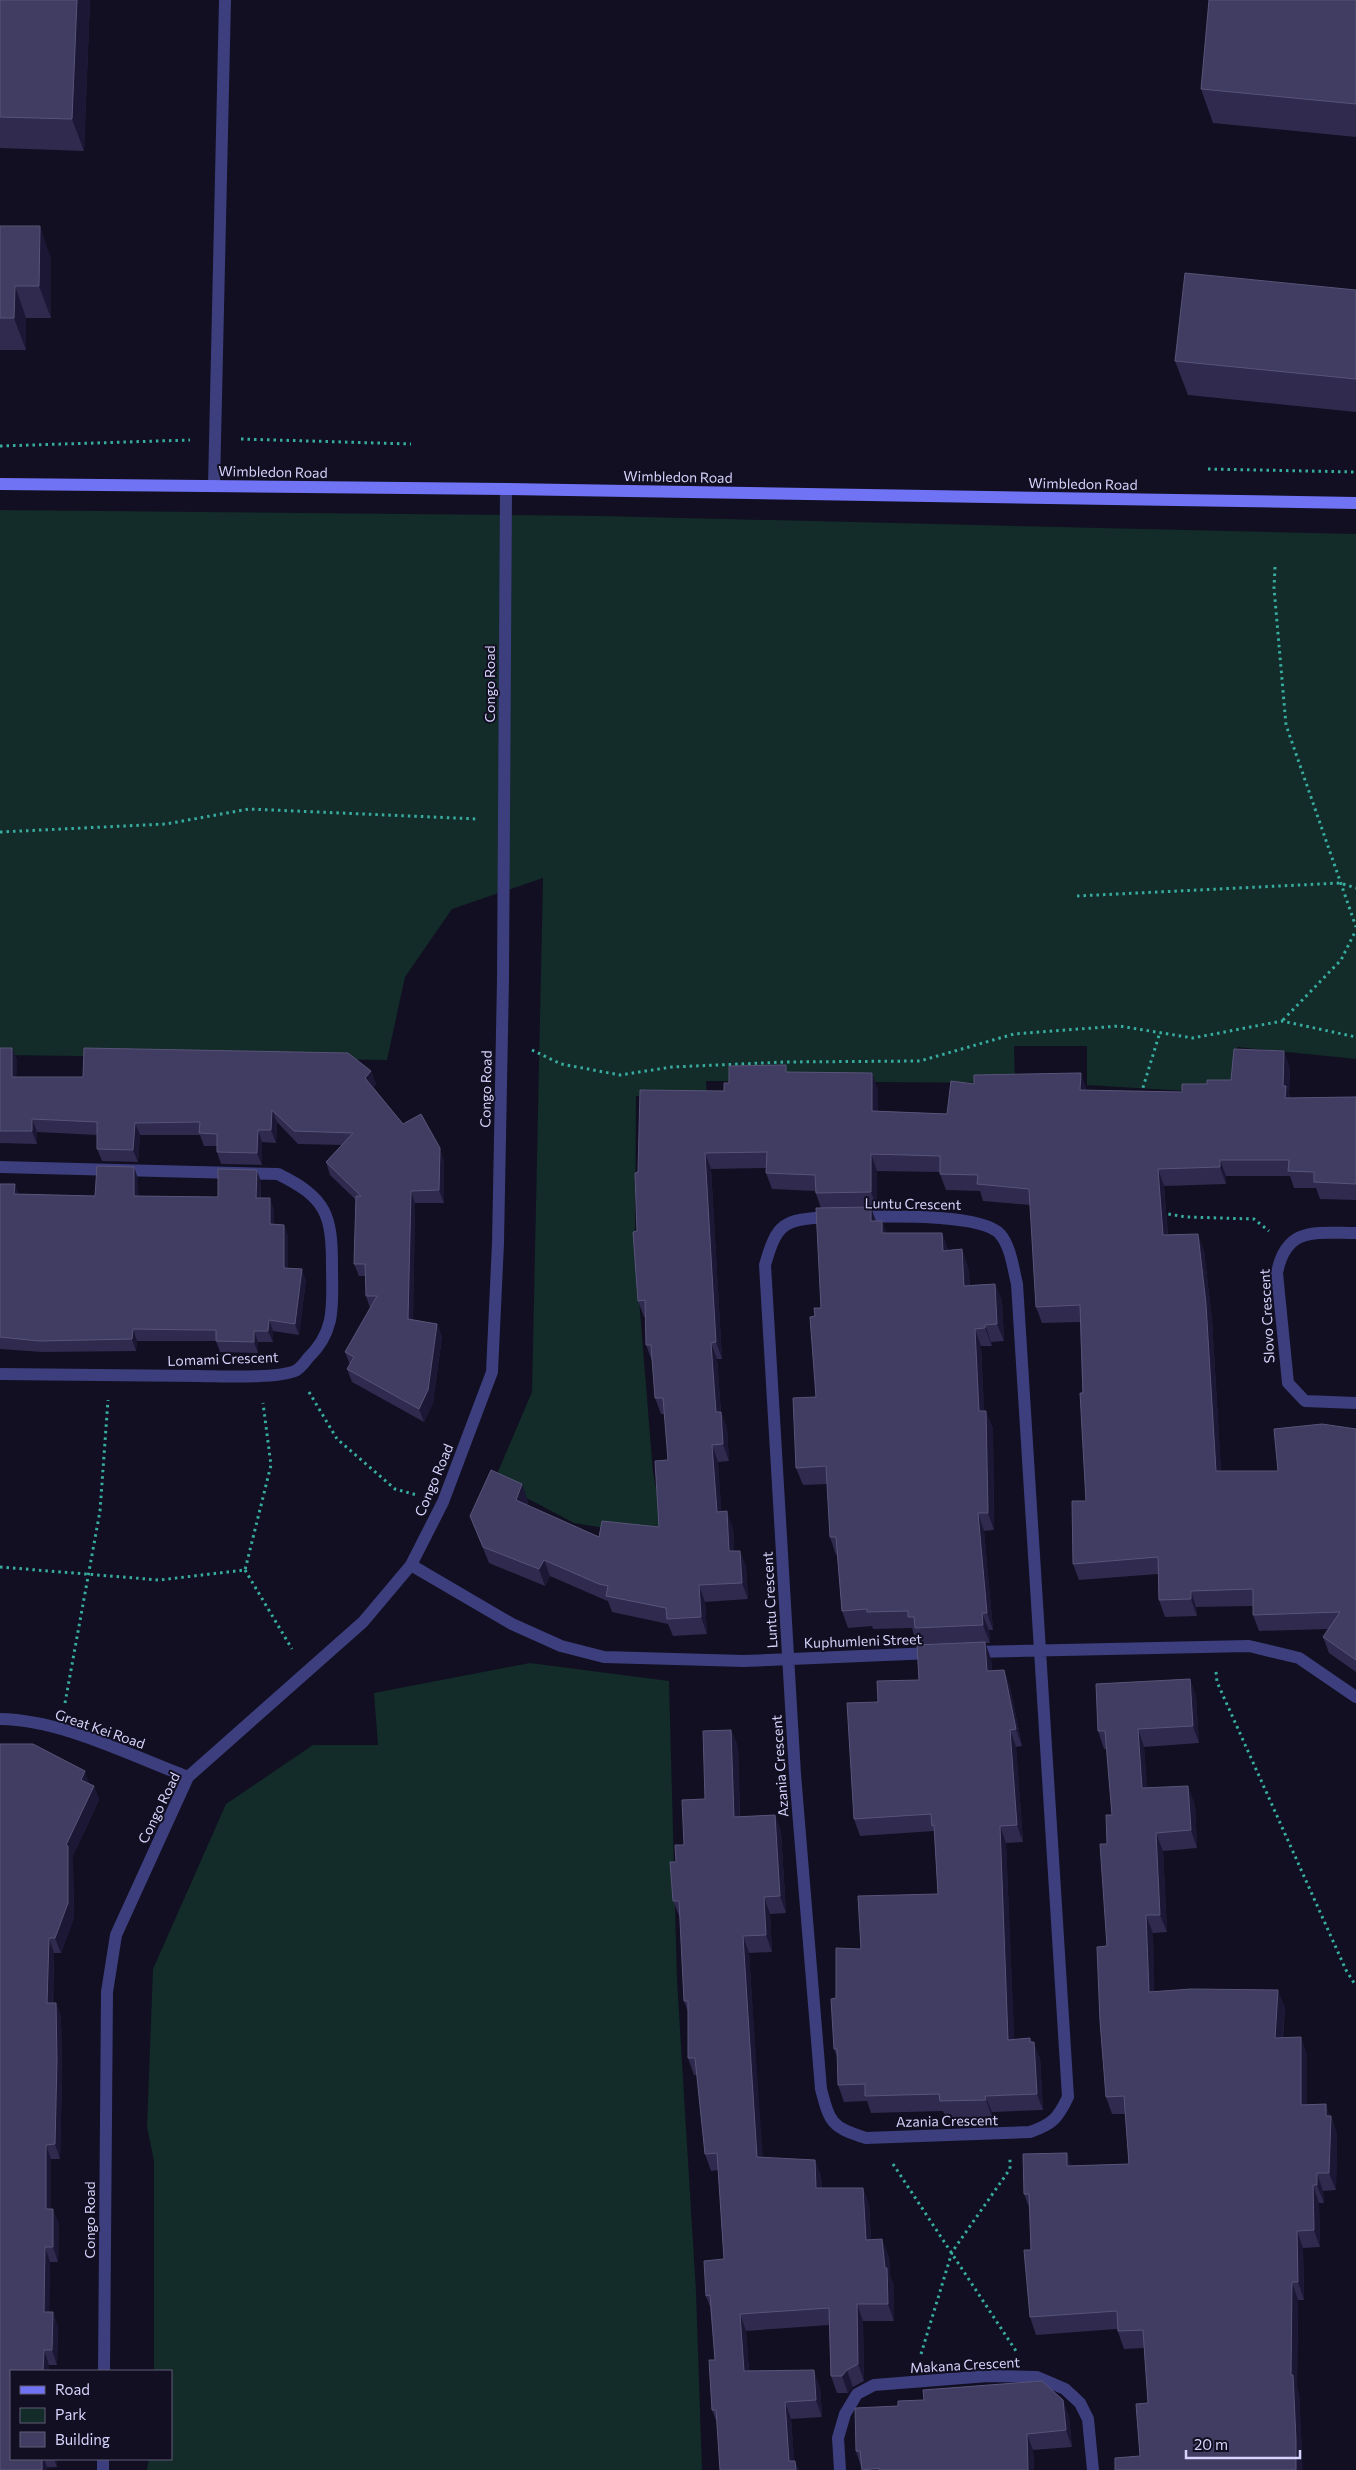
<svg xmlns="http://www.w3.org/2000/svg" width="1356" height="2470" font-family="Commissioner,sans-serif">
  <rect width="100%" height="100%" fill="#110f21"/>
  <!-- green -->
  <path fill="#132b29" d="M0 510 600 516 1356 534V1059L1237 1047 1235 1094 1087 1085V1046H1014L1015 1083 706 1081 707 1097 636 1096 635 1249 653 1472 665 1538 574 1523 494 1481 532 1392 543 878 452 909 405 977 387 1060 0 1055Z
    M530 1663 669 1681 677 1980 696 2292 702 2470H147L149 2459H171V2371H154V2161L147 2127 153 1969 226 1804 313 1745H378L374 1693Z"/>
  <g fill="none" stroke-linecap="round" stroke-linejoin="round">
    <!-- path -->
    <path stroke="#37ac9f" stroke-width="3" stroke-dasharray="2.5 4" stroke-linecap="butt" d="M241 439 411 444
      M0 446 190 440
      M1208 469 1356 472
      M1275 567 1274 588 1286 725 1356 927
      M0 832 166 824 249 809 478 819
      M1077 896 1340 883 1356 888
      M1283 1020 1341 960 1356 930
      M532 1050 561 1064 620 1075 672 1067 785 1062 920 1061 1014 1034 1119 1026 1193 1038 1282 1021 1356 1037
      M1141 1094 1160 1032
      M1162 1213 1186 1217 1254 1219 1269 1231
      M309 1392 337 1439 395 1489 417 1495
      M0 1567 159 1580 245 1570 271 1465 263 1403
      M245 1570 292 1649
      M1216 1672 1217 1682 1346 1970 1356 1986
      M65 1703 100 1511 108 1400
      M893 2164 1016 2351
      M921 2354 952 2252 1010 2169V2158"/>
    <!-- service -->
    <path stroke="#3d3e7d" stroke-width="12" d="M214 486 225 0"/>
    <!-- minor -->
    <path stroke="#3d3e7d" stroke-width="12" d="M0 1167 278 1174C327 1198 332 1215 332 1267 332 1303 337 1330 308 1358 305 1362 300 1369 295 1371 274 1379 220 1376 197 1376 131 1375 66 1375 0 1374
      M826 1217C861 1218 978 1210 1000 1234 1011 1247 1013 1268 1017 1284L1068 2097C1058 2118 1053 2124 1030 2132L866 2138C831 2127 830 2123 821 2089L795 1774 765 1265C777 1223 783 1220 826 1217Z
      M1356 1233C1316 1233 1286 1226 1277 1273L1288 1383 1305 1401 1356 1403
      M411 1565 512 1624 561 1646 604 1657 744 1661 932 1653
      M972 1652 1249 1646 1299 1658 1356 1697
      M0 1719C63 1720 129 1755 188 1777
      M104 2371 107 1992 116 1935 188 1777 363 1622 411 1565 443 1502 492 1372 498 1243 503 979 506 489
      M103 2470V2459
      M840 2470 838 2438 845 2414 857 2394 874 2385 988 2376 1037 2377 1065 2389 1080 2403 1088 2419 1093 2470"/>
    <!-- secondary -->
    <path stroke="#7173f5" stroke-width="12" d="M0 484 506 489 1356 503"/>
  </g>
  <!-- wall -->
  <path fill="#2f2a4e" d="M0 0H90L84 151 0 148Z
    M1356 0V137L1213 123 1201 89Z
    M0 226 51 258V318H26V350H0Z
    M1356 290V412L1188 395 1175 361Z
    M0 1048H12L17 1060 16 1077H83L371 1071 376 1084 373 1087 403 1124 444 1160V1203H415L413 1320 437 1324 442 1337 433 1403 424 1422 352 1382 347 1369 350 1365 345 1352 370 1308 366 1296V1276H359L354 1264 356 1200 330 1175 326 1162 342 1145 298 1144 277 1122 276 1143 262 1142V1165L221 1164 217 1152V1146H204L200 1135H140L138 1162 102 1161 97 1149V1135L37 1132V1144L0 1143Z
    M1290 1068 1289 1094 1291 1098 1356 1097V1200L1320 1199 1316 1188H1294L1290 1176H1226V1184L1164 1186 1168 1235 1204 1250 1212 1320 1221 1471H1278L1356 1429V1672L1329 1653 1323 1637 1328 1629 1259 1631 1253 1615V1606L1196 1607 1197 1616 1165 1617 1159 1600 1158 1574 1079 1580 1073 1564 1086 1501 1080 1322 1042 1323 1036 1307 1030 1205 983 1201 980 1191 946 1190 940 1174V1172L877 1171V1208L871 1209 876 1221H882L886 1233H942L948 1250 962 1249 968 1267 970 1285 995 1284 1002 1301 1004 1341 991 1342 992 1346H981L984 1411 993 1428 994 1530 984 1531 993 1630H989L990 1643H985L991 1659 992 1671 1004 1670 1010 1687 1022 1746 1016 1747 1023 1842 1006 1843 1014 2039 1030 2038 1040 2058 1043 2110 992 2112V2117L946 2118 943 2111 871 2113 867 2101 844 2102 838 2085V2059L834 2049 836 1998 861 1949 938 1894 934 1831 860 1836 854 1819 878 1702 919 1680 921 1645 918 1635H914L912 1628 873 1629 872 1626 848 1628 842 1611 837 1555H836L830 1537 827 1484 803 1485 796 1468 816 1397 815 1316 821 1308V1208L815 1191 772 1189 766 1173V1168L711 1169 722 1359H717L721 1412 727 1428 729 1461 718 1462 721 1512 733 1528 734 1551H740L746 1567 748 1599 705 1602 707 1634 673 1636 668 1624 612 1612 608 1601 605 1600 550 1576 545 1586 489 1563 470 1516 528 1501 527 1505 599 1537 659 1527 668 1460 665 1414H661L655 1398 652 1361 646 1345V1317H644L638 1301V1172L724 1091 729 1083 788 1072 878 1089V1111L947 1114 974 1084 1087 1091 1182 1092 1207 1084Z
    M134 1167 138 1179V1196L218 1197 261 1182V1198L274 1209V1224L284 1225 288 1236V1268L306 1280 299 1335 273 1331V1342H258V1353L220 1352 216 1341H137L136 1351 43 1352 0 1349V1184L19 1194 95 1196Z
    M1190 1679 1196 1697 1199 1743 1144 1747 1147 1788 1195 1804 1197 1848 1163 1851 1167 1932 1153 1933 1154 1992 1285 2007 1283 2038 1307 2054V2105L1331 2116 1337 2134 1336 2190 1323 2191 1324 2203H1319L1320 2247 1303 2248 1304 2300H1298L1297 2388 1299 2393 1302 2457 1140 2456 1148 2403 1144 2348 1124 2349 1117 2329 1036 2335 1030 2317 1031 2250 1030 2210 1024 2194 1071 2166 1129 2164 1125 2114H1112L1106 2097 1107 1844 1112 1815 1107 1749H1104L1098 1731Z
    M731 1730 738 1747 740 1817 775 1815 781 1832 786 1913 770 1914 772 1952 749 1953 762 2158 815 2160 821 2177 822 2188H863L869 2205 871 2240 889 2256 890 2276 894 2285V2321H863L864 2381 853 2387 848 2393H837L831 2376 829 2325 746 2331 749 2370 820 2387 822 2417 791 2419 794 2461 799 2470 717 2423 712 2410 715 2360 710 2307 706 2296 724 2259 718 2170 711 2171 705 2154 697 2075H694L688 2058V2012L684 2001 680 1918 673 1901 676 1862 705 1799Z
    M0 1744 94 1786 99 1800 72 1858 73 1861 74 1918 61 1953H54L53 2003H56L61 2018 62 2075 60 2159H51V2209L59 2223 58 2262H50L49 2312H53L58 2327 57 2365H49L11 2459H57V2467L0 2470Z
    M1063 2400 1069 2417 1072 2447 1033 2450 1034 2470H862L856 2451Z"/>
  <!-- shaded-wall -->
  <path fill="#1b1734" d="M77 0H90L84 151 72 119Z
    M40 226 51 258V318L39 286Z
    M15 286 26 318V350L14 318Z
    M12 1048 17 1060 16 1090 12 1077Z
    M1284 1051 1290 1068 1289 1094 1292 1103 1285 1098 1283 1086Z
    M371 1071 376 1084 370 1091 365 1078Z
    M872 1073 878 1089V1127L872 1111Z
    M1081 1073 1087 1090 1086 1107 1080 1090Z
    M272 1110 277 1122 276 1143 271 1130Z
    M32 1119 37 1132V1144L32 1131Z
    M135 1123 140 1135 138 1162 133 1150Z
    M258 1130 262 1142V1165L257 1153Z
    M440 1148 444 1160V1203L439 1190Z
    M705 1153 711 1169 722 1359 716 1342Z
    M871 1154 877 1171V1208L871 1192Z
    M1220 1160 1226 1176V1184L1220 1167Z
    M134 1167 138 1179 139 1207 134 1196Z
    M1158 1169 1164 1186 1169 1252 1163 1235Z
    M257 1170 261 1182 260 1209 256 1198Z
    M15 1184 19 1195 14 1194Z
    M411 1191 415 1203 413 1332 408 1319Z
    M270 1198 274 1209V1236L270 1224Z
    M871 1207 877 1225 871 1221Z
    M882 1221 888 1239 882 1233Z
    M284 1225 288 1236V1279L284 1268Z
    M942 1233 948 1251H943Z
    M1198 1234 1204 1250 1212 1320 1222 1488 1216 1471Z
    M962 1249 968 1267 971 1303 964 1286Z
    M302 1269 306 1280 299 1335 295 1324Z
    M995 1284 1002 1301 1004 1341 997 1324Z
    M269 1320 273 1331V1342L268 1331Z
    M437 1324 442 1337 433 1403 424 1422 419 1409Z
    M985 1325 991 1342 992 1346 985 1328Z
    M133 1329 137 1341 136 1351 132 1339Z
    M975 1329 981 1346 985 1428 979 1411Z
    M254 1331 258 1342V1353L254 1342Z
    M711 1343 717 1359 722 1429 716 1412Z
    M986 1411 993 1428 994 1530 988 1513Z
    M721 1412 727 1428 729 1461 723 1444Z
    M712 1445 718 1462 723 1528 717 1512Z
    M522 1484 528 1501 522 1516 516 1500Z
    M727 1511 733 1528 735 1568 729 1551Z
    M978 1513 984 1531 993 1630 987 1613Z
    M740 1551 746 1567 748 1599 742 1583Z
    M544 1560 550 1576 545 1586 539 1569Z
    M699 1585 705 1602 707 1634 701 1617Z
    M1191 1591 1196 1607 1197 1616 1191 1599Z
    M982 1613 989 1630 990 1643 983 1625Z
    M985 1642 991 1659 994 1688 987 1671Z
    M1004 1670 1010 1687 1022 1746 1016 1729Z
    M1190 1679 1196 1697 1199 1743 1193 1726Z
    M1138 1729 1144 1747 1149 1806 1142 1788Z
    M731 1730 738 1747 740 1834 734 1817Z
    M1010 1730 1016 1747 1023 1842 1017 1825Z
    M85 1771 90 1785 81 1780Z
    M94 1786 99 1800 72 1858 73 1861 74 1918 61 1953 55 1938 66 1845Z
    M1188 1786 1195 1804 1197 1848 1191 1830Z
    M775 1815 781 1832 786 1913 780 1896Z
    M1000 1826 1006 1843 1015 2057 1008 2040Z
    M1156 1833 1163 1851 1167 1932 1160 1915Z
    M764 1897 770 1914 772 1952 766 1935Z
    M1146 1915 1153 1933 1155 2010 1149 1992Z
    M743 1936 749 1953 764 2174 757 2157Z
    M49 1938 54 1953 52 2017 47 2003Z
    M1278 1990 1285 2007 1281 2055 1275 2038Z
    M56 2003 61 2018 62 2075 60 2159 55 2144Z
    M1301 2037 1307 2054V2123L1301 2105Z
    M1030 2038 1035 2050 1034 2042 1040 2058 1043 2110 1037 2094Z
    M985 2096 992 2112V2117L986 2100Z
    M1326 2104 1337 2134 1336 2190 1329 2173Z
    M46 2145 51 2159V2224L46 2209Z
    M1067 2153 1073 2171 1067 2166Z
    M815 2160 821 2177 823 2205 816 2188Z
    M1317 2173 1323 2191 1324 2203 1317 2185Z
    M1313 2185 1319 2203 1320 2247 1314 2230Z
    M863 2188 869 2205 872 2257 866 2240Z
    M53 2209 59 2223 58 2262 53 2247Z
    M1297 2231 1303 2248 1304 2300 1298 2282Z
    M882 2239 889 2256 890 2276 894 2285V2321L888 2304Z
    M45 2247 50 2262 49 2327 44 2312Z
    M1292 2282 1298 2300 1297 2388 1299 2393 1303 2470H1296L1291 2375Z
    M857 2304 863 2321 864 2381 858 2364Z
    M53 2312 58 2327 57 2365 52 2350Z
    M740 2314 746 2331 750 2388 744 2371Z
    M44 2350 49 2365V2371H43Z
    M814 2370 820 2387 822 2417 816 2400Z
    M847 2370 853 2387 848 2393 842 2376Z
    M1063 2400 1069 2417 1072 2447 1066 2430Z
    M785 2402 791 2419 795 2470 789 2461Z
    M1027 2434 1033 2450 1034 2470H1028Z
    M42 2459H44L47 2467V2470H42Z
    M54 2459H57V2467Z
    M795 2461 799 2470H796Z"/>
  <!-- building -->
  <path fill="#413c61" stroke="#585479" d="M0 0H77L72 119 0 117Z
    M1209 0H1356V104L1201 89Z
    M0 226H40L39 286H15L14 318H0Z
    M1185 273 1356 290V379L1175 361Z
    M0 1048H12V1077H83L84 1048 348 1053 371 1071 365 1078 403 1124 421 1114 440 1148 439 1190 411 1191 408 1319 437 1324 428 1390 419 1409 347 1369 354 1357 345 1352 377 1296H366L365 1264H354L356 1196H361L326 1162 353 1133 294 1131 272 1110 271 1130H258L257 1153 217 1152V1134L199 1133 200 1122 135 1123 133 1150 97 1149V1122L32 1119V1131H0Z
    M1234 1049 1284 1051 1283 1086H1286L1285 1098 1356 1097V1184L1314 1182V1172L1288 1171 1289 1160H1220V1167L1158 1169 1163 1235 1198 1234 1206 1304 1216 1471H1278L1274 1429 1322 1424 1356 1429V1660L1323 1637 1340 1612 1253 1615V1589L1191 1591V1599L1159 1600 1158 1557 1073 1564 1072 1501H1086L1080 1393H1083L1080 1305 1036 1307 1029 1189 977 1184 978 1175 940 1174V1156L871 1154V1192L816 1193 815 1175 766 1173 767 1152 705 1153 716 1342 711 1343 716 1412H721L723 1444 712 1445 717 1512 727 1511 729 1551H740L742 1583 699 1585 701 1617 667 1619 666 1608 606 1596 608 1586 599 1584 544 1560 539 1569 483 1547 470 1516 491 1470 522 1484 516 1500 599 1537 602 1521 659 1527 655 1461 668 1460 663 1398H655L651 1345H646L645 1300 638 1301 633 1232 637 1231 635 1173 638 1172 640 1090 724 1091V1083H729V1066L786 1065V1072L872 1073V1111L947 1114 951 1081 974 1084V1075L1078 1073H1081L1080 1090 1182 1092V1084H1207V1080H1231Z
    M97 1166 134 1167V1196L218 1197V1169L257 1170 256 1198H270V1224L284 1225V1268L302 1269 295 1324 269 1320 268 1331H254V1342L216 1341V1330H202L133 1329 132 1339 39 1341 0 1337V1184H15L14 1194 95 1196Z
    M871 1207V1221H882V1233H942L943 1251 962 1249 964 1286 995 1284 997 1324 985 1325V1328L975 1329 979 1411H986L988 1513H978L987 1613H982L983 1625 915 1628 914 1617H908V1611L867 1612V1609L842 1611 836 1537H830L826 1466 796 1468 793 1398 816 1397 810 1317 815 1316 814 1308H821L816 1208Z
    M985 1642 987 1671 1004 1670 1016 1729 1010 1730 1017 1825 1000 1826 1008 2040 1030 2038V2042H1034L1037 2094 985 2096 986 2100 940 2101 939 2094 865 2096V2084L838 2085 837 2049H834L831 1999 836 1998V1948L861 1949 858 1896 938 1894 934 1825 932 1826 931 1814 854 1819 847 1703 878 1702 877 1681 919 1680 917 1645Z
    M1190 1679 1193 1726 1138 1729 1142 1788 1188 1786 1191 1830 1156 1833 1160 1915H1146L1149 1992 1191 1989 1278 1990 1275 2038 1301 2037V2105L1326 2104V2116H1331L1329 2173H1317V2185H1313L1314 2230 1297 2231 1298 2282H1292L1291 2375H1293L1296 2440V2470H1115V2458L1140 2456 1136 2404 1148 2403 1143 2330 1118 2331 1117 2311 1030 2317 1024 2250H1031L1029 2194H1024L1023 2154 1067 2153V2166L1129 2164 1124 2096 1106 2097 1100 2021 1097 1947 1107 1946 1100 1844H1107L1106 1815H1112L1105 1731H1098L1096 1684Z
    M731 1730 734 1817 775 1815 780 1896 764 1897 766 1935 743 1936 757 2157 815 2160 816 2188H863L866 2240 882 2239 885 2268H887L888 2304H857L858 2364 847 2370 842 2376H831L829 2308 740 2314 744 2371 814 2370 816 2400 785 2402 789 2461H795L796 2470H720L716 2410H712L709 2360H715L710 2295 706 2296 704 2261 724 2259 717 2153 705 2154 695 2058H688V2001H684L679 1901H673L670 1862H676L675 1845H684L682 1800 705 1799 703 1731Z
    M0 1744H33L85 1771 81 1780 94 1786 66 1845 68 1846V1903L55 1938H49L47 2003H56L57 2060 55 2144 46 2145V2209H53V2247H45L44 2312H53L52 2350H44L43 2371H11V2459H42V2470H0Z
    M1042 2381 1063 2400 1066 2430 1027 2434 1028 2470H879V2468L862 2470 860 2451H856L855 2408 898 2406V2401L924 2400 923 2390Z"/>
  <g text-anchor="middle" stroke-width="4" stroke-linejoin="round" paint-order="stroke">
    <!-- street labels -->
    <g font-size="14" fill="#d6d3fc" stroke="#110f21">
      <text transform="translate(273 472) rotate(1)" y="5">Wimbledon Road</text>
      <text transform="translate(678 477) rotate(1)" y="5">Wimbledon Road</text>
      <text transform="translate(1083 484) rotate(1)" y="5">Wimbledon Road</text>
      <text transform="translate(490 684) rotate(-90)" y="5">Congo Road</text>
      <text transform="translate(486 1089) rotate(-89)" y="5">Congo Road</text>
      <text transform="translate(913 1204) rotate(1)" y="5">Luntu Crescent</text>
      <text transform="translate(1267 1316) rotate(-93)" y="5">Slovo Crescent</text>
      <text transform="translate(223 1359) rotate(-2)" y="5">Lomami Crescent</text>
      <text transform="translate(434 1480) rotate(-67)" y="5">Congo Road</text>
      <text transform="translate(770 1600) rotate(-93)" y="5">Luntu Crescent</text>
      <text transform="translate(863 1641) rotate(-2)" y="5">Kuphumleni Street</text>
      <text transform="translate(100 1729) rotate(19)" y="5">Great Kei Road</text>
      <text transform="translate(780 1766) rotate(-94)" y="5">Azania Crescent</text>
      <text transform="translate(159 1808) rotate(-64)" y="5">Congo Road</text>
      <text transform="translate(947 2121) rotate(-1)" y="5">Azania Crescent</text>
      <text transform="translate(90 2220) rotate(-90)" y="5">Congo Road</text>
      <text transform="translate(965 2365) rotate(-3)" y="5">Makana Crescent</text>
    </g>
  </g>
  <!-- legend -->
  <rect x="10" y="2370" width="162" height="90" fill="#110f21" stroke="#605d79"/>
  <rect x="20" y="2386" width="25" height="8" fill="#7173f5" stroke="#605d79"/>
  <text x="55" y="2395" font-size="15" fill="#d6d3fc">Road</text>
  <rect x="20" y="2408" width="25" height="15" fill="#132b29" stroke="#605d79"/>
  <text x="55" y="2420" font-size="15" fill="#d6d3fc">Park</text>
  <rect x="20" y="2432" width="25" height="15" fill="#413c61" stroke="#605d79"/>
  <text x="55" y="2445" font-size="15" fill="#d6d3fc">Building</text>
  <!-- scale -->
  <path d="M1186 2450v8h114v-8" fill="none" stroke="#d6d3fc" stroke-width="2.5"/>
  <text x="1194" y="2450" font-size="15" fill="#d6d3fc" stroke="#110f21" stroke-width="4" paint-order="stroke">20 m</text>
</svg>
